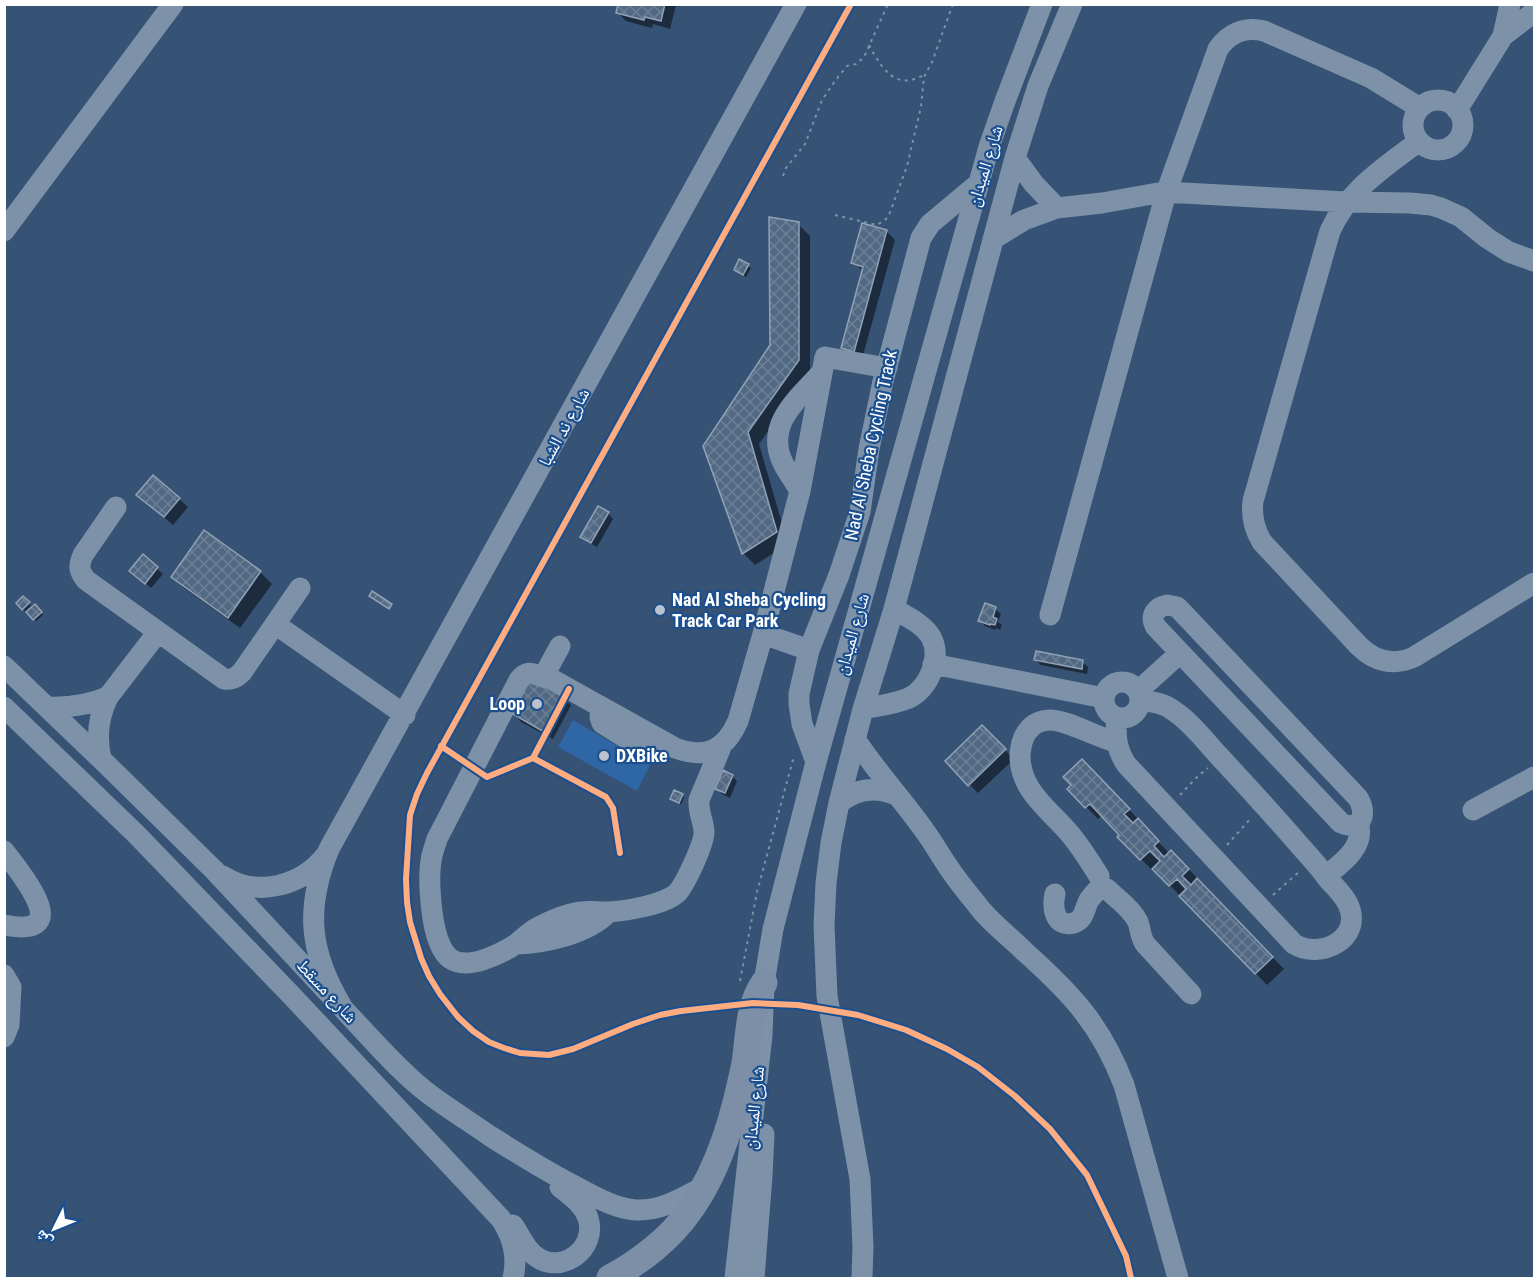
<svg xmlns="http://www.w3.org/2000/svg" width="1539" height="1283" font-family="'Roboto Condensed','Noto Naskh Arabic',sans-serif">
  <defs>
    <pattern id="building-cross-hatch" width="8" height="8" patternUnits="userSpaceOnUse" patternTransform="scale(1.5)"><rect width="8" height="8" fill="#526984"/><path d="M0 0l8 8M0 8l8-8" fill="none" stroke="#6c8096"/></pattern>
  </defs>
  <rect width="100%" height="100%" fill="#365274"/>
  <!-- pitch -->
  <path fill="#2f66a5" d="M573 720 650 765 637 791 558 747Z"/>
  <!-- shadow -->
  <path fill="#0007" d="M620 4H682L681 6 676 5 670 29 653 24 652 28 626 21 618 13Z
    M798 224 810 236V372L759 444 788 544 755 565 743 553 705 447 772 346Z
    M886 231 895 240 862 359 851 356 843 348 864 272 853 262Z
    M740 261 751 268 746 277 735 270Z
    M179 499 188 507 173 525 147 503Z
    M608 513 613 519 597 547 588 542 582 536Z
    M143 556 163 574 151 588 137 576Z
    M260 572 272 584 240 628 184 588 173 577Z
    M23 598 31 606 25 611 18 603Z
    M35 606 43 615 36 621 28 612Z
    M995 609 1001 614 998 622 1002 625 1000 630 996 628 995 630 985 626 980 621Z
    M1035 659 1082 662 1088 667 1087 674 1041 665Z
    M562 697 571 705 553 739 521 722 513 713Z
    M982 727 1014 759 978 793 947 762Z
    M1082 761 1140 821 1139 822 1170 854 1183 863 1200 881 1199 882 1284 969 1267 985 1154 869 1153 871 1119 837 1121 835 1102 815 1098 819 1069 789 1073 785Z
    M732 776 737 781 730 798 722 794 716 788Z
    M682 795 684 798 681 804 672 799Z"/>
  <!-- building -->
  <path fill="url(#building-cross-hatch)" stroke="#92a2b6" stroke-width="1.5" d="M618 4H665L661 21 645 17 644 20 616 13Z
    M769 217 799 222V360L748 432 777 532 742 554 703 446 770 345Z
    M862 223 887 230 854 352 841 348 863 267 851 263Z
    M739 259 749 264 743 275 734 270Z
    M153 475 180 498 164 517 136 495Z
    M598 506 609 512 591 543 580 537Z
    M204 530 261 571 228 618 171 577Z
    M143 554 158 567 145 584 129 571Z
    M372 591 392 604 389 609 369 596Z
    M23 596 30 602 22 610 16 603Z
    M985 603 996 607 993 617 997 619 995 625 990 624V625L978 621Z
    M35 604 42 612 33 620 26 612Z
    M1036 651 1083 660 1082 669 1034 660Z
    M530 676 563 695 544 732 511 713Z
    M982 725 1006 749 968 786 945 761Z
    M1082 759 1130 809 1124 814 1133 823 1138 818 1159 841 1154 846 1164 857 1171 850 1189 869 1182 876 1191 885 1197 878 1273 957 1255 974 1179 896 1186 889 1177 879 1169 886 1152 869 1160 861 1150 851 1140 860 1117 837 1119 835 1090 804 1085 808 1067 789 1071 785 1063 777Z
    M723 770 733 775 725 793 715 789Z
    M674 790 683 794 679 803 670 799Z"/>
  <g fill="none" stroke-linecap="round" stroke-linejoin="round">
    <!-- path -->
    <path stroke="#7d92a8" stroke-width="2" stroke-dasharray="3 4.5" stroke-linecap="butt" d="M869 45C882 69 896 92 925 74
      M783 176 786 168 805 144 822 100 835 81 847 66 856 64 864 57 888 4
      M835 215 877 225 886 219 889 215 907 166 921 107 924 77 932 62 953 4
      M1180 795 1198 776 1208 768
      M1227 845 1251 818
      M1273 895 1300 871
      M740 981 757 892 794 756"/>
    <!-- minor -->
    <path stroke="#7d92a8" stroke-width="21" d="M1503 36 1510 4
      M1413 125a25 25 0 1 1 50 0a25 25 0 1 1-50 0Z
      M1457 110 1503 36 1534 12
      M1419 141C1384 168 1349 189 1330 231L1253 501C1251 517 1254 529 1262 542L1359 646C1375 662 1394 666 1414 657L1534 583
      M1015 158 1034 184 1057 208
      M4 231 173 4
      M993 239 1024 220 1057 208 1102 203 1158 193H1184L1346 202 1410 203 1431 205 1441 208 1461 217 1487 238 1509 252 1534 261
      M800 491C795 482 788 473 783 463 764 424 799 398 822 372
      M116 507 83 555C78 566 79 571 86 580L224 679C232 680 236 678 242 672L300 588
      M1167 605 1177 607 1181 611 1358 798C1368 814 1361 832 1341 823L1155 626C1150 615 1156 607 1167 605Z
      M1050 615 1166 193 1218 49C1229 33 1245 26 1264 31L1371 78 1420 108
      M275 624 405 715
      M763 634 809 650
      M560 646 547 670 550 678 553 680 675 748C705 759 725 751 738 721L763 634 800 491 825 357 887 368
      M933 664 1104 698
      M4 666 101 759 214 870 376 1044C393 1062 410 1080 429 1094 449 1109 470 1122 490 1136 517 1153 544 1170 573 1185 592 1195 615 1209 636 1210 662 1211 684 1197 705 1186
      M550 678C537 678 530 666 519 680L437 839C435 846 432 853 431 861 428 879 431 911 435 929 442 958 453 969 483 960 494 956 506 951 516 944 523 939 529 932 537 928 548 922 560 917 571 914 583 910 595 912 607 912 625 911 664 905 677 893 685 885 705 842 704 831 703 820 698 811 699 800L721 747
      M1104 700a18 18 0 1 1 36 0a18 18 0 1 1-36 0Z
      M1138 691 1180 653
      M4 707 136 834 293 997 501 1219C513 1238 518 1256 513 1278
      M48 707C69 708 88 705 108 697
      M601 707 600 717 602 723 634 743 641 744 654 736
      M863 709C878 706 895 704 909 698 929 688 942 657 931 637 923 624 906 616 894 609
      M1117 717C1115 735 1116 748 1126 764L1294 944C1320 960 1364 939 1348 904 1343 894 1335 887 1328 879 1320 868 1311 858 1302 848 1275 817 1247 786 1219 756 1205 741 1192 723 1174 711 1164 703 1153 701 1140 701
      M855 739C876 771 902 799 924 830 933 842 940 855 949 868 959 883 971 897 982 911 995 926 1011 938 1025 952 1072 994 1101 1025 1124 1085L1178 1278
      M101 759C96 737 98 717 108 697L158 632
      M816 762 802 724 799 704V694L809 650 839 575 860 512 869 449 883 381 921 238 930 224 979 183
      M839 803C857 788 877 786 898 796
      M1473 810 1534 777
      M4 851C22 875 76 939 4 925
      M223 876C257 898 302 886 326 855
      M1099 876C1090 862 1081 847 1070 834 1049 809 1019 790 1020 754 1021 746 1022 738 1027 732 1032 724 1041 720 1051 720 1069 721 1096 737 1116 742
      M1326 876C1342 863 1366 846 1358 823
      M1107 889C1117 899 1132 909 1138 922 1141 930 1140 938 1146 945L1191 994
      M1055 894C1052 907 1054 928 1074 923 1085 919 1084 909 1089 900 1092 896 1095 892 1099 889
      M516 944C546 943 587 934 609 912
      M4 975 11 987 9 1025 4 1037
      M341 1005C309 951 305 908 329 849L796 4
      M513 1225C520 1235 525 1248 534 1255 560 1277 598 1249 588 1218 583 1204 571 1196 560 1187
      M735 1278 762 1035 764 983 773 929 816 762 989 147 1004 104 1042 4
      M754 1278 762 1176 764 1134
      M862 1278 863 1247 860 1179 827 996 824 925 826 883 831 843 839 803 863 709 894 609 1015 158 1038 86 1072 4"/>
    <!-- major -->
    <path stroke="#7d8ea7" stroke-width="27" d="M610 1278C640 1262 671 1238 690 1210 720 1168 735 1113 745 1063 749 1037 748 1006 764 983"/>
    <!-- cycleway casing -->
    <g stroke="#1b4f8f" stroke-width="10">
      <path id="cycleway" d="M851 4 427 773 417 794 410 815 406 879 407 902 410 922 421 958 429 976 440 994 458 1017 473 1031 489 1042 504 1048 520 1053 549 1055 573 1049 633 1024 660 1015 681 1011 753 1003 798 1005 858 1015 906 1030 947 1049 978 1067 1015 1096 1050 1129 1087 1175 1126 1256 1131 1278
        M441 746 487 777 533 758 606 797 613 808 620 853
        M533 758 569 689"/>
    </g>
    <!-- cycleway -->
    <use href="#cycleway" stroke="#ffac80" stroke-width="6"/>
  </g>
  <!-- markers -->
  <g fill="#b9c2ce" stroke="#1b4f8f" stroke-width="2">
    <circle cx="660" cy="610" r="6"/>
    <circle cx="537" cy="704" r="6"/>
    <circle cx="604" cy="756" r="6"/>
  </g>
  <g text-anchor="middle" stroke-width="4.5" stroke-linejoin="round" paint-order="stroke">
    <!-- street labels -->
    <g font-size="18" fill="#fff" stroke="#1b4f8f">
      <text transform="translate(985 166) rotate(-73)" y="6">شارع الميدان</text>
      <text transform="translate(564 427) rotate(-61)" y="6">شارع ند الشبا</text>
      <text transform="translate(871 445) rotate(-78)" y="6">Nad Al Sheba Cycling Track</text>
      <text transform="translate(852 634) rotate(-74)" y="6">شارع الميدان</text>
      <text transform="translate(327 991) rotate(47)" y="6">شارع مسقط</text>
      <text transform="translate(754 1108) rotate(-84)" y="6">شارع الميدان</text>
    </g>
    <!-- poi labels -->
    <g font-size="18" font-weight="bold" fill="#fff" stroke="#1b4f8f" text-anchor="start">
      <text x="672" y="606">Nad Al Sheba Cycling<tspan x="672" dy="21">Track Car Park</tspan></text>
      <text x="525" y="710" text-anchor="end">Loop</text>
      <text x="616" y="762">DXBike</text>
    </g>
  </g>
  <!-- border -->
  <rect width="1539" height="1283" fill="none" stroke="#ffffff" stroke-width="12"/>
  <!-- north arrow -->
  <g transform="translate(54 1229) rotate(227)" stroke="#1b4f8f" stroke-width="4.5" paint-order="stroke">
  <path d="M0-4.5L10 22L0 15L-10 22Z" fill="#ffffff"/>
  <text y="-9" font-size="16" font-weight="bold" text-anchor="middle" fill="#ffffff">ش</text>
  </g>
</svg>
